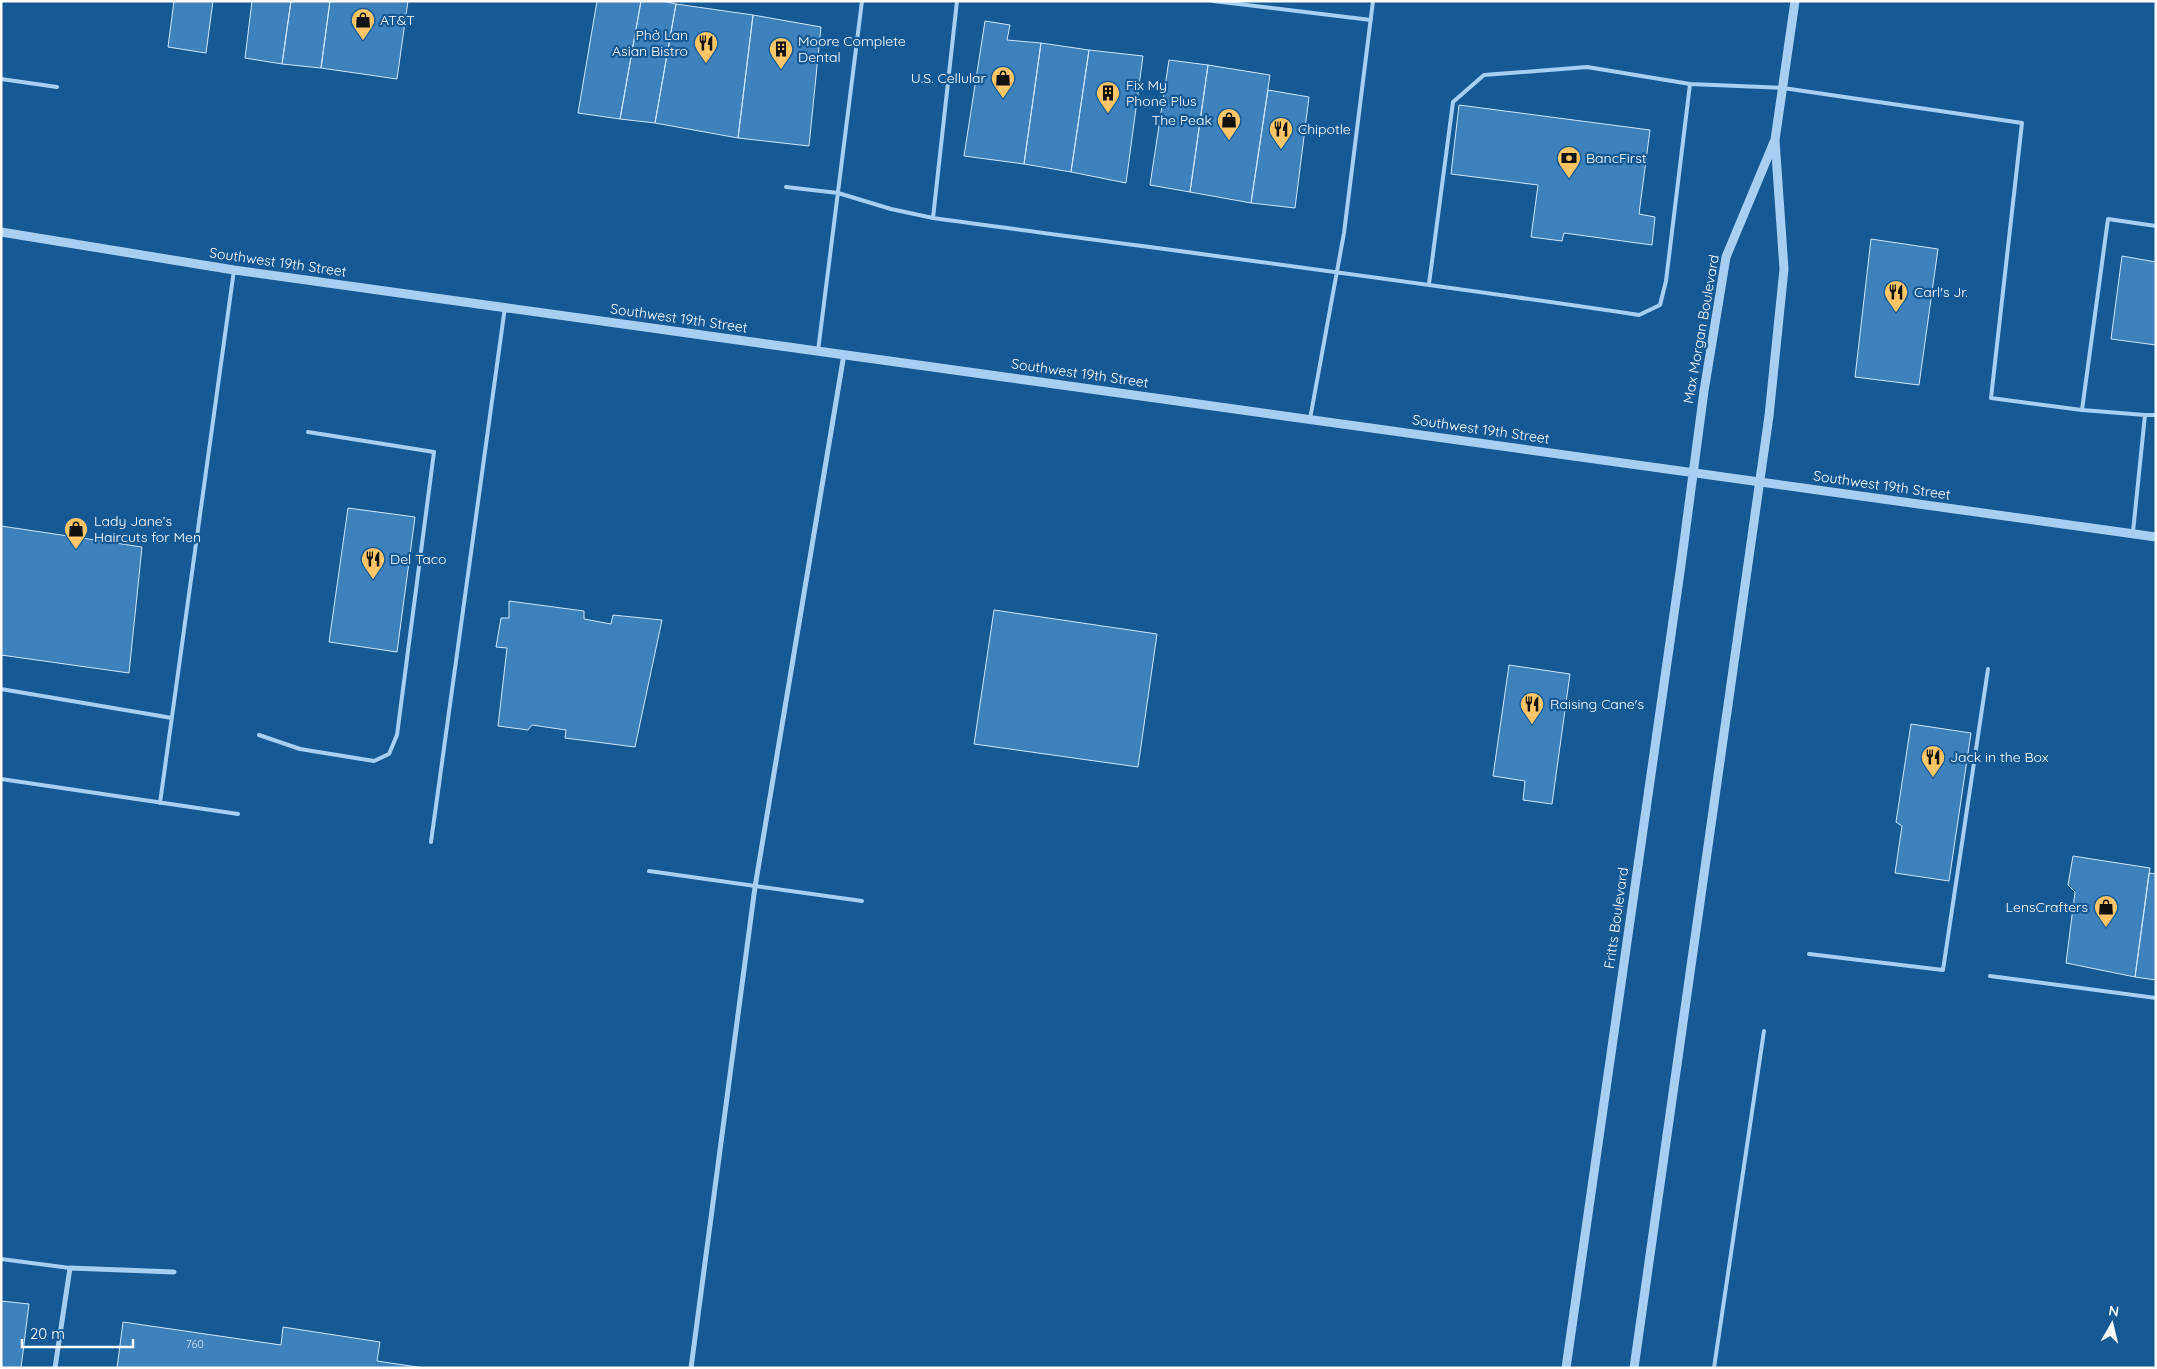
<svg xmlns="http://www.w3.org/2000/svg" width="2157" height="1369" font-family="Quicksand,sans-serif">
  <rect width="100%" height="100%" fill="#155995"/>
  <!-- building -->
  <path fill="#3e82bd" stroke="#cde7fc" d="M174 1H213L206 53 168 47Z
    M252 1H291L282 64 245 58Z
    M291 1H330L321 68 282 64Z
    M330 1H408L397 79 321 68Z
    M597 1H641L620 119 578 113Z
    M641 1H663L676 4 655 123 620 119Z
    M676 4 753 15 738 138 655 123Z
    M753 15 821 27 809 146 738 138Z
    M985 21 1010 25 1007 40 1041 43 1024 164 964 156Z
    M1041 43 1089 50 1071 172 1024 164Z
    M1089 50 1143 56 1126 183 1071 172Z
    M1169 60 1208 65 1190 192 1150 185Z
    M1208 65 1270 75 1251 203 1190 192Z
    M1268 90 1309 97 1295 208 1251 203Z
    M1459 105 1650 130 1639 214 1655 217 1652 245 1564 233 1562 241 1531 237 1538 185 1451 174Z
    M1871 239 1938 249 1919 385 1855 377Z
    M2122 256 2156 262V345L2111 339Z
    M348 508 415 517 397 652 329 642Z
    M1 526 142 547 129 673 1 655Z
    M509 601 584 611V619L611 624 613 615 662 620 635 747 565 738 566 730 532 725 528 730 498 726 507 648 496 647 501 618H509Z
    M994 610 1157 634 1138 767 974 744Z
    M1509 665 1570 674 1552 804 1523 800 1525 781 1493 776Z
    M1911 724 1971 733 1949 881 1895 873 1902 826 1896 822Z
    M2073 856 2150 868 2135 977 2066 963 2075 892 2068 885Z
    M2149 873 2156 874V980L2135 977Z
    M1 1301 29 1304 21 1368H1Z
    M123 1322 281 1345 283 1327 380 1342 377 1361 424 1368H117Z"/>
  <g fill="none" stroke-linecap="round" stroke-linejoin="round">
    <!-- service -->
    <path stroke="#a6cff1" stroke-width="4" d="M1213 1 1371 20
      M1 79 57 87
      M786 187 838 193 891 209 933 218C1168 250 1404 280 1639 315L1660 305 1666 281 1690 84 1783 88 2022 123 1991 398 2082 410 2145 415 2133 532
      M933 218 957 1
      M1429 284 1453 102 1484 75 1587 67 1690 84
      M818 351 862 1
      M2082 410 2108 219 2156 226
      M2145 415H2156
      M1310 419 1344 233 1373 1
      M1 689 172 718
      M259 735 300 749 374 761 389 754 397 735 434 452 308 432
      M1 779 238 814
      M160 803 234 270
      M431 842 505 307
      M649 871 862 901
      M1809 954 1943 970 1988 669
      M1990 976 2156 998
      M1 1259 70 1268
      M1714 1368 1764 1031"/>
    <!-- minor -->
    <path stroke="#a6cff1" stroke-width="5" d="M55 1368 70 1268 174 1272
      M691 1368 755 887 844 354"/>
    <!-- tertiary -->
    <path stroke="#a6cff1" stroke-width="9" d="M1 232 234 270 2156 537
      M1566 1368 1681 565 1704 391 1726 257 1774 142
      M1634 1368 1769 416 1784 269 1775 140 1795 1"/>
  </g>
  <!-- icons -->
  <defs>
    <g id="shop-pin" transform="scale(1.25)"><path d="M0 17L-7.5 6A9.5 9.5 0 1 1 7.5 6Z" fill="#ffc566" stroke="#155995"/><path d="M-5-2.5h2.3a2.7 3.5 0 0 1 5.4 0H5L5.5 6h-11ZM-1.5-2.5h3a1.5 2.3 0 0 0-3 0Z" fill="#111"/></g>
    <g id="restaurant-pin" transform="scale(1.25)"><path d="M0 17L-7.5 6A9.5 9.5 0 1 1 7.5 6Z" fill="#ffc566" stroke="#155995"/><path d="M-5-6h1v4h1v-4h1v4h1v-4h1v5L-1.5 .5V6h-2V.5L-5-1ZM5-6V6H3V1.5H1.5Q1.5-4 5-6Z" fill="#111"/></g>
    <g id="building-pin" transform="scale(1.25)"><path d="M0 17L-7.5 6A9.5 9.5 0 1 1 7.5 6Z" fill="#ffc566" stroke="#155995"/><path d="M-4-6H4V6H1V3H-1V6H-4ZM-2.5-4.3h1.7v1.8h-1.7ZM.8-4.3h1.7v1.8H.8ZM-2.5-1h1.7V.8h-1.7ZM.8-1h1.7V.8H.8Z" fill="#111"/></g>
    <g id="bank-pin" transform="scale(1.25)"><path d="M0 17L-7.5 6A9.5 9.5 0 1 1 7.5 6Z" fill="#ffc566" stroke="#155995"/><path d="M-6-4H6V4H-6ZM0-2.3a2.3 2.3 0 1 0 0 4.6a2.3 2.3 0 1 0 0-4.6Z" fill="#111"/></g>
  </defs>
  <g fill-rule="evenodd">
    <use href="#shop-pin" x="363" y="20"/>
    <use href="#restaurant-pin" x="706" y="43"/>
    <use href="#building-pin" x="781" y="49"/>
    <use href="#shop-pin" x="1003" y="78"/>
    <use href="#building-pin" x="1108" y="93"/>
    <use href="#shop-pin" x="1229" y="120"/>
    <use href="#restaurant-pin" x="1281" y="129"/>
    <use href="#bank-pin" x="1569" y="158"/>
    <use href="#restaurant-pin" x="1896" y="292"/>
    <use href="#shop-pin" x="76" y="529"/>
    <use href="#restaurant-pin" x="373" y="559"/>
    <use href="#restaurant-pin" x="1532" y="704"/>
    <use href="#restaurant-pin" x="1933" y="757"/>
    <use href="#shop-pin" x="2106" y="907"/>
  </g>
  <g text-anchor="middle" stroke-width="4.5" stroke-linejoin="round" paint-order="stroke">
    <!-- number labels -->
    <g font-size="11" fill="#cfe0ee">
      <text x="195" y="1348">760</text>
    </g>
    <!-- poi labels -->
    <g font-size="14" fill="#fff" stroke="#155995" text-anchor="start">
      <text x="380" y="25">AT&amp;T</text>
      <text x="688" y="40" text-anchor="end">Phở Lan<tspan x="688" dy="16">Asian Bistro</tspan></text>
      <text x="798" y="46">Moore Complete<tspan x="798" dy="16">Dental</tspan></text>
      <text x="986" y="83" text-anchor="end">U.S. Cellular</text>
      <text x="1126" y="90">Fix My<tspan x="1126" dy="16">Phone Plus</tspan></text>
      <text x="1212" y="125" text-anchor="end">The Peak</text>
      <text x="1298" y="134">Chipotle</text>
      <text x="1586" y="163">BancFirst</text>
      <text x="1914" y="297">Carl's Jr.</text>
      <text x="94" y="526">Lady Jane’s<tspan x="94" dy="16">Haircuts for Men</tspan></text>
      <text x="390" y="564">Del Taco</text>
      <text x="1550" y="709">Raising Cane's</text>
      <text x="1950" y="762">Jack in the Box</text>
      <text x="2088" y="912" text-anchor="end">LensCrafters</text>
    </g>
    <!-- street labels -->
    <g font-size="14" fill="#fff" stroke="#155995">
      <text transform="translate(278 262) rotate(8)" y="5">Southwest 19th Street</text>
      <text transform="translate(679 318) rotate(8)" y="5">Southwest 19th Street</text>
      <text transform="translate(1701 329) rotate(-80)" y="5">Max Morgan Boulevard</text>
      <text transform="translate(1080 373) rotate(8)" y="5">Southwest 19th Street</text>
      <text transform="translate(1481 429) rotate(8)" y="5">Southwest 19th Street</text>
      <text transform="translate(1882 485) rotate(8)" y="5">Southwest 19th Street</text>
      <text transform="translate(1616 918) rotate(-82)" y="5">Fritts Boulevard</text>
    </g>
  </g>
  <!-- border -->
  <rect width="2157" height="1369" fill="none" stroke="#ffffff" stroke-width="5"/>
  <!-- north arrow -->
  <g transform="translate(2112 1324) rotate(8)" stroke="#155995" stroke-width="4" paint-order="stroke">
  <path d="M0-4L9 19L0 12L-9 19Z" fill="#ffffff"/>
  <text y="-8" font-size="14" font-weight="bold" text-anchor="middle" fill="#ffffff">N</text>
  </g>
  <!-- scale -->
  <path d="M22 1339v8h111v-8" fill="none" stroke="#ffffff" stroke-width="2.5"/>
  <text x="30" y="1339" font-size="15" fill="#ffffff" stroke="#155995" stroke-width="4" paint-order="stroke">20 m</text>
</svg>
